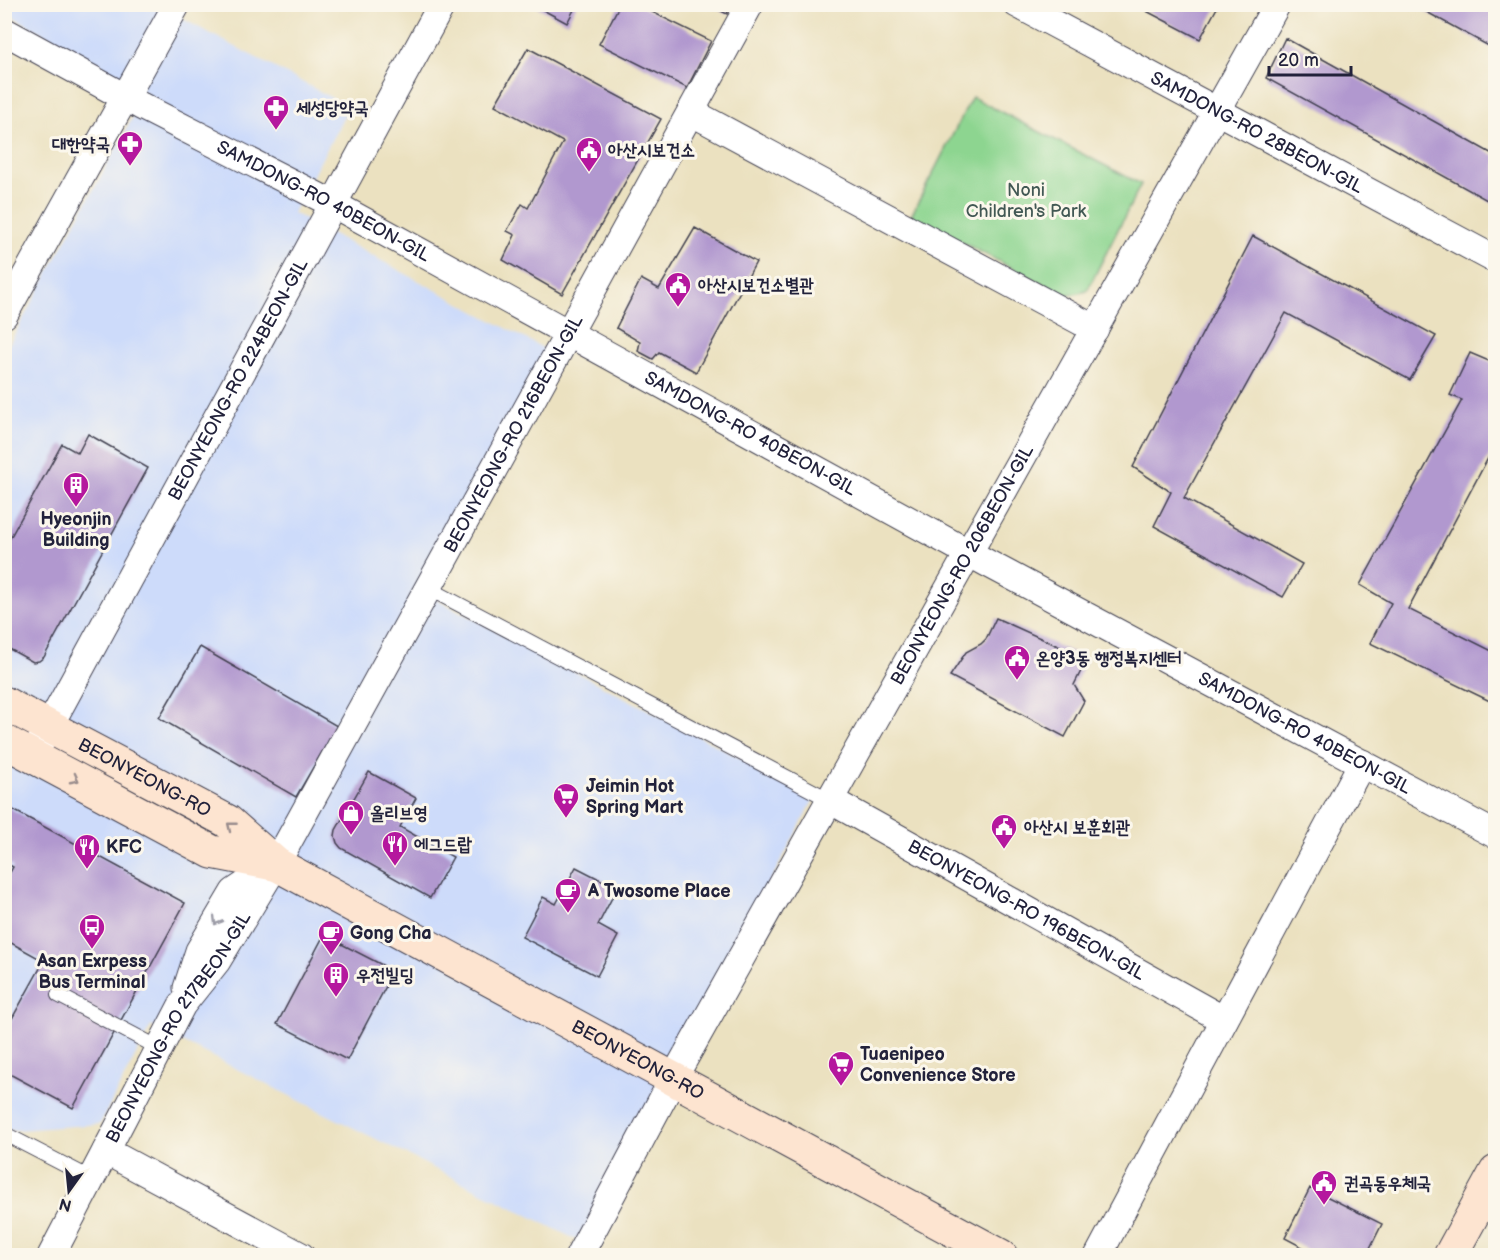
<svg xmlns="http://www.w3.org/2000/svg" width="1500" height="1260" font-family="'Balsamiq Sans','Poor Story',sans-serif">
  <rect width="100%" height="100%" fill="#fbf7ec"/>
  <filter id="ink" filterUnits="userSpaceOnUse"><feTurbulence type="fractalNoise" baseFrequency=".0167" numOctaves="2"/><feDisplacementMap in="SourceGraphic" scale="12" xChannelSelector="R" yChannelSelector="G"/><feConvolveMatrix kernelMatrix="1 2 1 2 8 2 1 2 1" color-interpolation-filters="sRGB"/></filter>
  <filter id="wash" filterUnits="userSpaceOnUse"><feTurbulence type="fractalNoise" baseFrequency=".008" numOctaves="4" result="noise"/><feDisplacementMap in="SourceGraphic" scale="24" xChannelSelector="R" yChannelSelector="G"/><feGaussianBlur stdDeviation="1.35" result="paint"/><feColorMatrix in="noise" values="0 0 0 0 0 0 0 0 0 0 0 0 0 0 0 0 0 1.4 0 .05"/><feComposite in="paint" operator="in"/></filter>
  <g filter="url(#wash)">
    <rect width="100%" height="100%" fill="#ebe1c0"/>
    <!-- built -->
    <path fill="#cddbfa" d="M163 4 162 8 349 107 293 213 552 353 424 593 815 797 579 1241 151 1026 100 1124 5 1131 4 350H6L146 93 5 12V5Z"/>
    <!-- green -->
    <path fill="#8dd590" stroke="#587c66" stroke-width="1.5" d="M972 97 1141 184 1087 291 1066 296 911 216Z"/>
    <g id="blocks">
      <!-- building -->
      <path fill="#b198cf" d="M532 4H577L567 23Z
        M620 4H636L711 41 687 88 599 44Z
        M707 4H731L727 14Z
        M1133 4H1219L1200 39Z
        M1412 4H1496V50Z
        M1285 38 1496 156V205L1266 78Z
        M528 48 661 119 562 294 503 260 515 235 507 231 522 204 528 208 563 142 495 105Z
        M4 59 10 62 4 73Z
        M695 228 756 262 696 372 659 352 653 359 638 351 640 342 616 328 641 279 659 289Z
        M1253 236 1436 336 1410 380 1286 313 1184 498 1302 564 1283 597 1154 526 1171 492 1133 467Z
        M1470 353 1496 364V443L1408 609 1496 653V704L1370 643 1391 603 1360 585 1462 400 1450 395Z
        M88 434 148 468 44 657 39 661 33 662 4 646V549L62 444 78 453Z
        M996 618 1087 659 1074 685 1084 701 1065 737 950 676 966 652 981 644 986 639Z
        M200 647 337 726 296 797 159 718Z
        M369 772 416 798 400 827 453 857 430 898 341 848 337 843 335 836 336 830Z
        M4 805 185 903 73 1108 4 1071V1033L44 961 4 939V883L13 867 4 862Z
        M576 867 617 888 598 925 618 936 597 976 522 937 543 897 556 904Z
        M324 935 394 971 347 1060 277 1024Z
        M1310 1188 1382 1224 1366 1256H1319L1285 1238Z"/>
    </g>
  </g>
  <g filter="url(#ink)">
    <use href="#blocks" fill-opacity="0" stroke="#403f4f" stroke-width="1.5"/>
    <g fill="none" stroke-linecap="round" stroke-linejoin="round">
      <!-- lane casing -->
      <g stroke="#403f4f" stroke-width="16">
        <path id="lane" d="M428 588 830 800
          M58 995 159 1048
          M5 1134 92 1179"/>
      </g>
      <!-- street casing -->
      <g stroke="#403f4f" stroke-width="29">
        <g id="street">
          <path id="s1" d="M1017 4 1496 260"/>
          <path id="s2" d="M4 31 141 106 333 204 987 563 1496 835"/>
          <path d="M691 112 1095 329"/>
          <path d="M4 315 177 4"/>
          <path id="s3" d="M39 745 442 4"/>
          <path id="s4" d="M830 800 1224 1020"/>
          <path d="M187 988 199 951 234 892 270 868"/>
          <path d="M106 1151 301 1256"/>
          <path id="s5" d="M51 1256 182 1005 217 961 276 864 750 4"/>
          <path id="s6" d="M579 1256 673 1079 1277 4"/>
          <path d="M1098 1256 1362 763"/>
        </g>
      </g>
      <!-- secondary casing -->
      <g stroke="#403f4f" stroke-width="35">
        <g id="secondary">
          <path id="s7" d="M4 703 227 821 276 864 1001 1256"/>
          <path d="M4 741 212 852 274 864"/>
          <path d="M1450 1256 1496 1172"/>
        </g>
      </g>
      <!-- lane -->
      <use href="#lane" stroke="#fff" stroke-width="14"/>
      <!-- street -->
      <use href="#street" stroke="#fff" stroke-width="27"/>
      <!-- secondary -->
      <use href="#secondary" stroke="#fde4d0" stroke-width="33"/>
    </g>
    <!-- one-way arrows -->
    <defs><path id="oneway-chevron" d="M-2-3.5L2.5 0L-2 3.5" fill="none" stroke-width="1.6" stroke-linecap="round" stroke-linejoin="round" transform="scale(1.5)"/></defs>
    <g stroke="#9a8d8d">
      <use href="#oneway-chevron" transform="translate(75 779) rotate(28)"/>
      <use href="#oneway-chevron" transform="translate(231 826) rotate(-141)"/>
    </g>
    <use stroke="#9c9ca7" href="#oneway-chevron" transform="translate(217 921) rotate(121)"/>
  </g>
  <!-- icons -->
  <defs>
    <g id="pharmacy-pin" transform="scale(1.35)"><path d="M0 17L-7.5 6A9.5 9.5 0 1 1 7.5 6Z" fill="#b5179e" stroke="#fbf7ec"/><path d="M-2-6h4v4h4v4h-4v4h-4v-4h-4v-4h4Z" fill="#fff"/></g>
    <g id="civic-pin" transform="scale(1.35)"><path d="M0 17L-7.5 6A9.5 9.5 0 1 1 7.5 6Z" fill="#b5179e" stroke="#fbf7ec"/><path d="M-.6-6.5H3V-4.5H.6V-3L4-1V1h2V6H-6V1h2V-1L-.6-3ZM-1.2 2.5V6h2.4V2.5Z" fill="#fff"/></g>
    <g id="building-pin" transform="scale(1.35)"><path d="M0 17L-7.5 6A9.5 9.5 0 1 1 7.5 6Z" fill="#b5179e" stroke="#fbf7ec"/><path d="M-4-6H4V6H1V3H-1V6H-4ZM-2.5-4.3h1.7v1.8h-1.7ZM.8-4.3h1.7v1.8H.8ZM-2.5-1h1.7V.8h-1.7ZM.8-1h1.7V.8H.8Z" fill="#fff"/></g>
    <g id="supermarket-pin" transform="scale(1.35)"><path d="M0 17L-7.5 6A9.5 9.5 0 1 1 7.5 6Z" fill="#b5179e" stroke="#fbf7ec"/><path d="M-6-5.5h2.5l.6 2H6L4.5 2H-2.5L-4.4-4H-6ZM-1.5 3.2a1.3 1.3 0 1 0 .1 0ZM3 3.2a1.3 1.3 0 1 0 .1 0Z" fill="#fff"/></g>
    <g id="shop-pin" transform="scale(1.35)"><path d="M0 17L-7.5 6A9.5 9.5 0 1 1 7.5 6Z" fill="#b5179e" stroke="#fbf7ec"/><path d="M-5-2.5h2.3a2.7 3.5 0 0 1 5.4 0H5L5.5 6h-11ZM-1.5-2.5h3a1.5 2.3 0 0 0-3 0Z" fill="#fff"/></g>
    <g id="restaurant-pin" transform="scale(1.35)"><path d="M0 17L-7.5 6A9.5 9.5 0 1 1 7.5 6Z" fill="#b5179e" stroke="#fbf7ec"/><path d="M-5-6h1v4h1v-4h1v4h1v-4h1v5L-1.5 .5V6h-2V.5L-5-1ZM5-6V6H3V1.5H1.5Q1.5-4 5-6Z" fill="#fff"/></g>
    <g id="cafe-pin" transform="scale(1.35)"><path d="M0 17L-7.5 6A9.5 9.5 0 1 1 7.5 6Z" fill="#b5179e" stroke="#fbf7ec"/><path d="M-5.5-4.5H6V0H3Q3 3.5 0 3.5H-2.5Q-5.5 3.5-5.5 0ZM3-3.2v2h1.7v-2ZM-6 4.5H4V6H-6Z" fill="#fff"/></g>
    <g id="bus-pin" transform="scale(1.35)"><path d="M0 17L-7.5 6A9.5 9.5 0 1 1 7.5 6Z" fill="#b5179e" stroke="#fbf7ec"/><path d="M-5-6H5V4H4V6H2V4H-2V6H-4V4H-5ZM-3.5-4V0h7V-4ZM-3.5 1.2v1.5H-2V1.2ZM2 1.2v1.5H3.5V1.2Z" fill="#fff"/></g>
  </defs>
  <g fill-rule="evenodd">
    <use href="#pharmacy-pin" x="276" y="108"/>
    <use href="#pharmacy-pin" x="130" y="144"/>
    <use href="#civic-pin" x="589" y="150"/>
    <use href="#civic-pin" x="678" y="285"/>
    <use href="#building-pin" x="76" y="485"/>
    <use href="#civic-pin" x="1017" y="658"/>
    <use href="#supermarket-pin" x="566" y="796"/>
    <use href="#shop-pin" x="351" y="813"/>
    <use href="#civic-pin" x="1004" y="827"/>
    <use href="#restaurant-pin" x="395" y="844"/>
    <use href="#restaurant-pin" x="87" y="847"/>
    <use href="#cafe-pin" x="568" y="891"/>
    <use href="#bus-pin" x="92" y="927"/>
    <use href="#cafe-pin" x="331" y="933"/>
    <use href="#building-pin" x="336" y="975"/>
    <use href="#supermarket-pin" x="841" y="1064"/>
    <use href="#civic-pin" x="1324" y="1183"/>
  </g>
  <g text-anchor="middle" stroke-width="6" stroke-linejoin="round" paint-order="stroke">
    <!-- poi labels -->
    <g font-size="18" font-weight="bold" fill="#22223b" stroke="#fbf7ec" text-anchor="start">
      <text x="296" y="114">세성당약국</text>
      <text x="110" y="150" text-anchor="end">대한약국</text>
      <text x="608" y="156">아산시보건소</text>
      <text x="698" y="291">아산시보건소별관</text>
      <text x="76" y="525" text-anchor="middle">Hyeonjin<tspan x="76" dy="21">Building</tspan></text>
      <text x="1036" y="664">온양3동 행정복지센터</text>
      <text x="586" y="792">Jeimin Hot<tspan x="586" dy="21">Spring Mart</tspan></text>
      <text x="370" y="819">올리브영</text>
      <text x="1024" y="833">아산시 보훈회관</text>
      <text x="414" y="850">에그드랍</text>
      <text x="106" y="853">KFC</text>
      <text x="588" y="897">A Twosome Place</text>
      <text x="350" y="939">Gong Cha</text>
      <text x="92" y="967" text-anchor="middle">Asan Exrpess<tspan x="92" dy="21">Bus Terminal</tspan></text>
      <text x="356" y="981">우전빌딩</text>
      <text x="860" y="1060">Tuaenipeo<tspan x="860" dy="21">Convenience Store</tspan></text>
      <text x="1344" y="1189">권곡동우체국</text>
    </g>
    <!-- street labels -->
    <g font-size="18" fill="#22223b" stroke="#fbf7ec">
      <text dy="6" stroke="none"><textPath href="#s1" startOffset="272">SAMDONG-RO 28BEON-GIL</textPath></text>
      <text dy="6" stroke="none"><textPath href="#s2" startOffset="362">SAMDONG-RO 40BEON-GIL</textPath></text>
      <text dy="6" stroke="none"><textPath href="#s3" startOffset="416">BEONYEONG-RO 224BEON-GIL</textPath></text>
      <text dy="6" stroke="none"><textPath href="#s2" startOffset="848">SAMDONG-RO 40BEON-GIL</textPath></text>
      <text dy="6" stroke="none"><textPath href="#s5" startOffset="944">BEONYEONG-RO 216BEON-GIL</textPath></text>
      <text dy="6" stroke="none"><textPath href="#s6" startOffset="790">BEONYEONG-RO 206BEON-GIL</textPath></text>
      <text dy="6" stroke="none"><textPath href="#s2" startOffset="1478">SAMDONG-RO 40BEON-GIL</textPath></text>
      <text dy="6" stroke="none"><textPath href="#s7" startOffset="159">BEONYEONG-RO</textPath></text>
      <text dy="6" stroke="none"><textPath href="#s4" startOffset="225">BEONYEONG-RO 196BEON-GIL</textPath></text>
      <text dy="6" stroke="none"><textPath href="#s5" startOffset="262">BEONYEONG-RO 217BEON-GIL</textPath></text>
      <text dy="6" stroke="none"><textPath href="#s7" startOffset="729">BEONYEONG-RO</textPath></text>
    </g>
    <!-- park labels -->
    <g font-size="18" fill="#425854" stroke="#fbf7ec">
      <text x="1026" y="196">Noni<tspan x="1026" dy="21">Children's Park</tspan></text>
    </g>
  </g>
  <!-- margin -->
  <rect width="1500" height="1260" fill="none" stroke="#fbf7ec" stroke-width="24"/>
  <!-- north arrow -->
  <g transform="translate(69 1191) rotate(195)" stroke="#fbf7ec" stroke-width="4.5" paint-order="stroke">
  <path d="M0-4.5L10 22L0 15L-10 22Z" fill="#22223b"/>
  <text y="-9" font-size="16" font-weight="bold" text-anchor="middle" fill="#22223b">N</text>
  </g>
  <!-- scale -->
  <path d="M1269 66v9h82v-9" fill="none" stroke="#22223b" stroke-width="3"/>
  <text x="1278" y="66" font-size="18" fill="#22223b" stroke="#fbf7ec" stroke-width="4.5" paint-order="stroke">20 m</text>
</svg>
